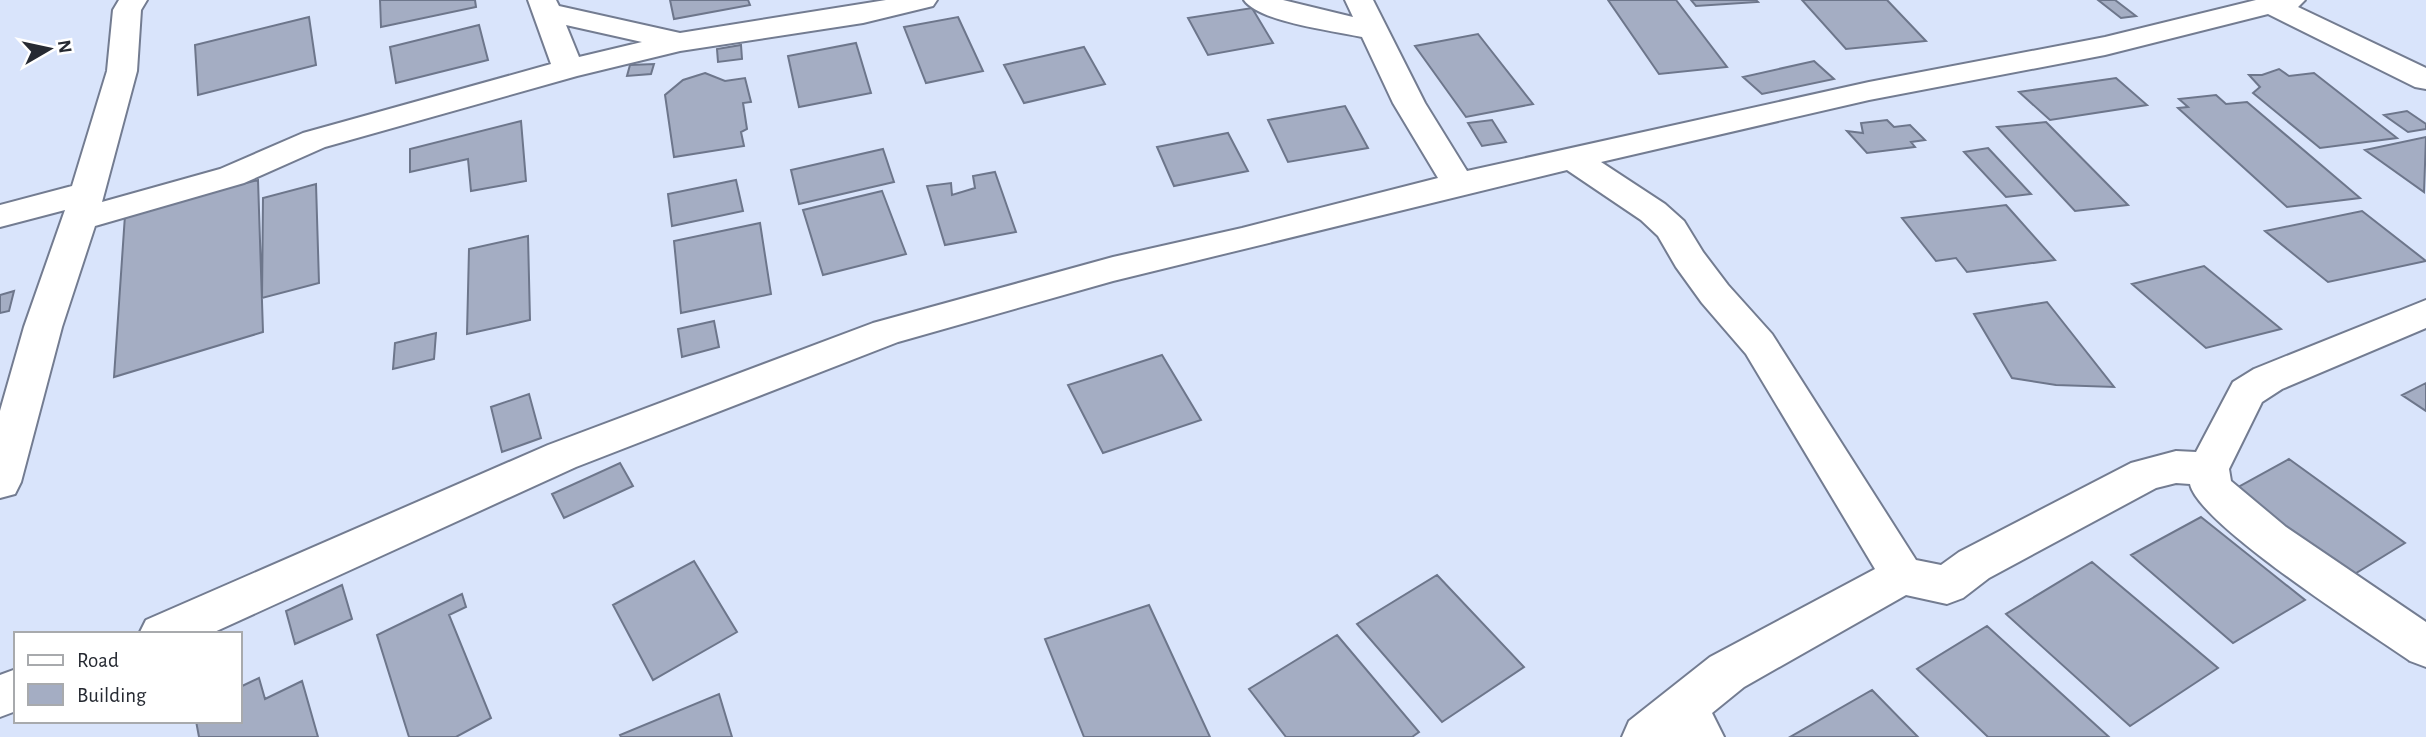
<svg xmlns="http://www.w3.org/2000/svg" width="2426" height="737" font-family="'Alegreya Sans',sans-serif">
  <rect width="100%" height="100%" fill="#d9e4fb"/>
  <!-- building -->
  <path fill="#a4adc3" stroke="#6d768b" stroke-width="2" d="M380 0H475L476 7 381 27Z
    M670 0H748L750 5 674 19Z
    M1608 0H1676L1727 67 1659 74Z
    M1691 0H1756L1758 2 1696 6Z
    M1802 0H1887L1926 41 1846 49Z
    M2098 0H2115L2136 16 2121 18Z
    M1252 8 1273 43 1208 55 1188 18Z
    M309 17 316 65 198 95 195 45Z
    M958 17 983 71 926 83 904 27Z
    M479 25 488 60 396 83 390 47Z
    M1478 34 1533 104 1466 117 1415 46Z
    M856 43 871 93 799 107 788 56Z
    M741 45 742 59 718 62 717 49Z
    M1084 47 1105 84 1024 103 1004 65Z
    M1814 61 1834 79 1762 94 1743 77Z
    M654 64 651 74 627 76 630 65Z
    M2279 69 2289 76 2314 73 2397 138 2320 148 2253 93 2260 87 2249 75H2262Z
    M705 73 725 81 745 78 751 102 743 103 747 129 741 132 744 146 674 157 665 95 683 80Z
    M2116 78 2147 105 2050 120 2019 92Z
    M2216 95 2226 104 2247 102 2360 198 2287 207 2178 108 2188 107 2179 99Z
    M1345 106 1368 148 1288 162 1268 120Z
    M2407 111 2426 124V129L2408 132 2384 115Z
    M1492 120 1506 142 1482 146 1468 123Z
    M1887 120 1894 127 1910 125 1925 140 1911 142 1915 147 1867 153 1847 131 1863 133 1861 123Z
    M521 121 526 181 471 191 468 159 410 172V149Z
    M2046 122 2128 205 2075 211 1997 127Z
    M1228 133 1248 171 1174 186 1157 147Z
    M2426 137 2424 192 2365 150Z
    M1988 148 2031 194 2006 197 1964 152Z
    M883 149 894 182 799 204 791 170Z
    M995 172 1016 232 945 245 927 186 951 183 952 195 975 188 973 176Z
    M258 180 263 332 114 377 125 215Z
    M736 180 743 211 672 226 668 194Z
    M316 184 319 283 262 298 263 198Z
    M882 191 906 254 823 275 803 210Z
    M2006 205 2055 260 1967 272 1956 258 1936 261 1902 218Z
    M2362 211 2426 261 2328 282 2265 231Z
    M760 223 771 294 681 313 674 241Z
    M528 236 530 320 467 334 469 249Z
    M2204 266 2281 329 2206 348 2132 284Z
    M14 291 9 311 0 313V295Z
    M2047 302 2114 387 2056 385 2012 378 1974 314Z
    M714 321 719 347 682 357 678 329Z
    M436 333 434 359 393 369 395 343Z
    M1162 355 1201 420 1103 453 1068 385Z
    M2426 383V411L2402 395Z
    M529 394 541 438 502 452 491 407Z
    M2289 459 2405 543 2348 578 2233 490Z
    M620 463 633 486 564 518 552 494Z
    M2201 517 2305 600 2233 643 2131 555Z
    M694 561 737 632 653 680 613 605Z
    M2092 562 2218 668 2130 726 2006 614Z
    M1437 575 1524 667 1442 722 1357 624Z
    M342 585 352 619 295 644 286 611Z
    M462 594 466 607 449 615 491 718 456 737H409L377 635Z
    M1149 605 1210 737H1084L1045 639Z
    M1987 626 2109 737H1988L1917 669Z
    M1337 635 1419 732 1412 737H1286L1249 689Z
    M259 678 265 699 302 681 318 737H199L196 721H240V687Z
    M1872 690 1918 737H1790Z
    M719 694 732 737H621L620 735Z"/>
  <g fill="none" stroke-linecap="round" stroke-linejoin="round">
    <!-- street casing -->
    <g stroke="#737c91" stroke-width="4">
      <path id="street" d="M119 0H147L141 10 137 71 102 202 220 169 303 133 551 64 528 0H556L559 6 680 33 886 0H937L933 6 863 23 680 51 577 76 325 147 244 183 95 226 62 327 21 482 15 494 0 498V411L24 327 65 210 0 227V205L72 186 107 71 113 10ZM566 25 642 42 579 57Z
        M1244 0H1283L1353 17 1345 0H1373L1425 103 1467 171 1869 82 2105 37 2256 0H2305L2298 7 2426 68V89L2415 87 2268 14 2105 55 1869 100 1601 162 1665 204 1684 221 1703 252 1728 285 1772 334 1916 560 1941 565 1959 552 2131 463 2176 451 2196 452 2233 382 2254 369 2426 300V328L2282 389 2262 402 2229 469 2231 481 2286 527 2426 622V667L2410 661C2370 633 2198 524 2190 484L2176 483 2156 488 1989 578 1963 598 1947 604 1906 595 1744 687 1712 713 1724 737H1622L1629 721 1710 657 1875 569 1746 354 1702 303 1676 267 1658 236 1641 220 1567 170 1113 281 898 342 576 467 210 634H139L146 620 548 445 873 323 1113 257 1242 228 1438 178 1393 103 1362 37C1335 31 1259 22 1244 0Z
        M16 669V711L0 717V675Z"/>
    </g>
    <!-- street -->
    <use href="#street" fill="#fff" fill-rule="evenodd"/>
  </g>
  <!-- legend -->
  <rect x="14" y="632" width="228" height="91" fill="#ffffff" stroke="#a8aaad" stroke-width="2"/>
  <rect x="28" y="655" width="35" height="10" fill="#ffffff" stroke="#a8aaad" stroke-width="2"/>
  <text x="77" y="667" font-size="21" fill="#262a32">Road</text>
  <rect x="28" y="684" width="35" height="21" fill="#a4adc3" stroke="#a8aaad" stroke-width="2"/>
  <text x="77" y="702" font-size="21" fill="#262a32">Building</text>
  <!-- north arrow -->
  <g transform="translate(49 49) rotate(81)" stroke="#ffffff" stroke-width="5" paint-order="stroke">
  <path d="M0-5L12 26L0 18L-12 26Z" fill="#262a32"/>
  <text y="-10" font-size="19" font-weight="bold" text-anchor="middle" fill="#262a32">N</text>
  </g>
</svg>
